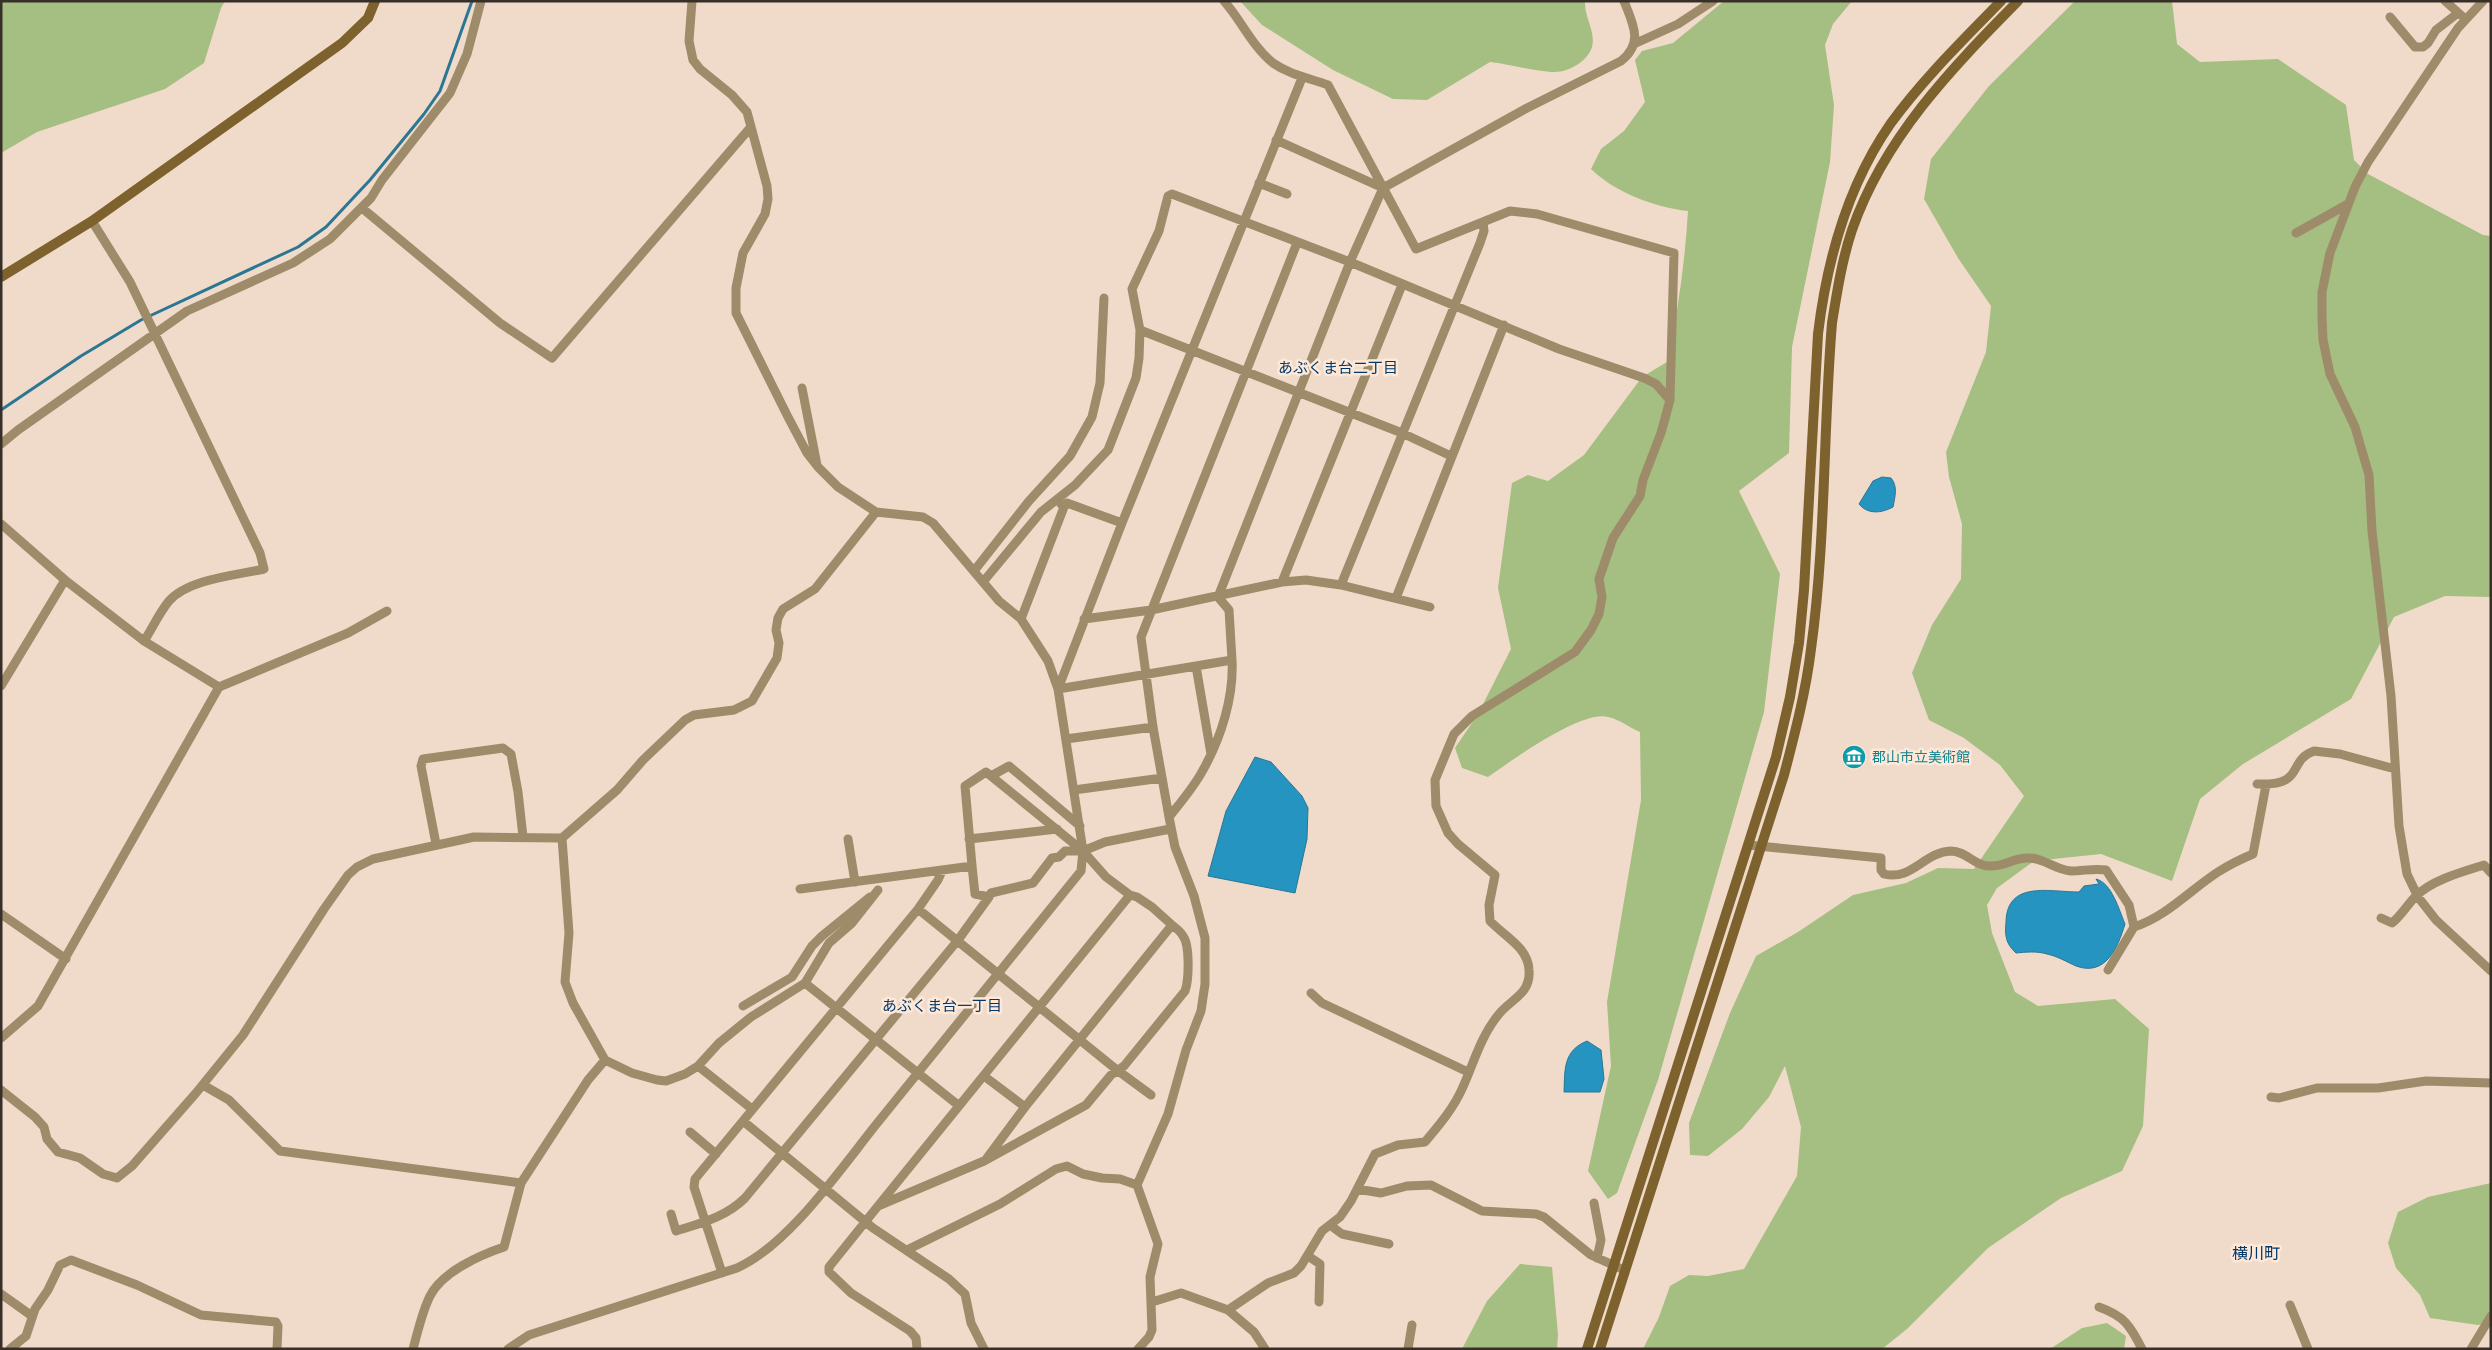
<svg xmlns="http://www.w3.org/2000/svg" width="2492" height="1350" font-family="Montserrat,'Noto Sans JP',sans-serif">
  <rect width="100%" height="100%" fill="#f0dbcb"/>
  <!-- green -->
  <path fill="#a5be81" d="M1 1H225L221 8 204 63 165 89 37 132 1 153Z
    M1240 1H1585C1584 17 1596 31 1592 47 1588 61 1569 72 1555 72 1538 72 1508 64 1490 62L1427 100 1393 99 1333 70 1262 25Z
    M1724 1H1852L1833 24 1825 45 1834 105 1830 162 1792 347 1789 453 1739 491 1780 574 1764 712 1658 1080 1617 1193 1608 1199 1588 1171 1611 1066 1607 1002 1641 800 1640 732C1630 728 1619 719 1608 717 1581 710 1511 761 1488 777L1462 768 1455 748 1478 714 1511 649 1498 588 1512 483 1528 475 1548 481 1584 455 1642 377 1667 362C1678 312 1685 262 1688 211 1654 207 1616 193 1591 169L1601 149 1624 131 1645 102 1635 60 1642 51 1673 43Z
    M2075 1H2172L2177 44 2200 62 2278 59 2346 105 2354 160 2368 174 2483 235 2491 236V597L2445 596 2394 617 2351 699 2243 764 2200 799 2172 881 2101 854 2034 861 1997 888 1987 905 1992 933 2015 992 2038 1006 2115 999 2149 1029 2143 1126 2122 1171 2061 1198 1988 1248 1907 1329 1882 1349H1643L1659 1317 1670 1286 1689 1275 1708 1276 1744 1269 1797 1176 1801 1127 1785 1066 1769 1097 1742 1129 1708 1156 1690 1155 1689 1123 1730 1013 1756 956 1798 932 1853 895 1906 883 1938 868 1974 869 2024 796 2000 765 1964 738 1929 720 1912 673 1932 625 1961 579 1962 524 1949 477 1946 452 1986 352 1991 306 1958 258 1924 199 1931 159 1989 86Z
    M2491 1183V1322L2478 1325 2430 1318 2420 1295 2396 1268 2388 1243 2398 1212 2428 1197Z
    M1520 1264 1552 1267 1558 1335 1557 1349H1462L1487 1301Z
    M2107 1323 2126 1336 2124 1349H2050L2082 1328Z"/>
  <!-- water -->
  <path fill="#2694c1" stroke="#2b7693" d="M1882 477 1891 478C1898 486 1895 497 1893 507 1882 513 1868 515 1859 504L1873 481Z
    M1255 757 1271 762 1302 796 1308 808 1307 839 1295 893 1208 876 1226 811Z
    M2096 879C2112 883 2119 910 2125 924 2118 947 2106 977 2076 966 2067 962 2057 956 2047 954 2037 951 2026 952 2016 953 2005 943 2005 935 2006 922 2007 880 2050 892 2079 892L2084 886 2099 884Z
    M1587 1041 1601 1050 1604 1079 1600 1092H1564C1565 1069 1563 1051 1587 1041Z"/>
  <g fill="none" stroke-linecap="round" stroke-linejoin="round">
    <!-- stream -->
    <path stroke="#2b7693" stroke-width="3" d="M1 410 81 356 141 320 298 247 326 227 370 180 424 114 440 91 472 1"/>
    <!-- street -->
    <path stroke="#9e8b6a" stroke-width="9" d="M2445 1 2462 16
      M2483 1 2458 28 2368 162 2355 187 2330 253 2322 292V318L2323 340 2330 374 2355 427 2369 475 2372 531 2391 696 2399 826 2407 874 2418 897 2436 920 2491 971
      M2390 17 2415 47H2423L2428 43 2436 30 2458 13
      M1634 44 1678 24 1713 1
      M1276 140 1383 188
      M1259 183 1287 194
      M362 208 500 323 552 358 750 128
      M92 221 130 282 260 553 264 569C237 575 188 579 169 601 159 613 152 629 144 641
      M2296 233 2348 204
      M1140 330 1402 433 1451 456
      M802 388 817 465
      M1 444 18 430 187 311 293 263 330 239 371 198 382 180 450 93 467 54 481 1
      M1061 504 1064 507 1067 503 1122 523
      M1 524 65 580 144 641 219 687
      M974 571 1029 501 1070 456 1092 417 1100 383 1104 298
      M983 582 1041 512 1075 485 1108 450 1136 378 1139 358 1140 330 1132 289 1159 231 1168 196 1172 194 1350 262 1559 349 1644 378 1656 384 1670 400
      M1282 582 1402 285
      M1341 585 1480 243 1484 231 1483 222
      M1218 597 1350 262 1383 188 1527 108 1621 61C1644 43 1633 24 1624 1
      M1396 598 1504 325
      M1021 619 1064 507
      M1084 619 1151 610 1282 582 1306 580 1341 585 1430 607
      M1196 666 1211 754
      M1 686 65 580
      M1058 689 1122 523 1302 78
      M1058 689 1232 660 1229 610 1218 597
      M1066 739 1153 727
      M2257 784C2307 786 2286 761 2314 751L2340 754 2395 769
      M1074 790 1162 778
      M1169 817 1153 727 1141 637 1297 243
      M848 839 855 882
      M969 839 1057 829
      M436 844 421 766 423 759 503 748 511 754 518 792 523 837
      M1748 845 1881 858V870L1884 874C1912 881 1924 852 1951 851 1966 851 1975 866 1989 866 2003 867 2014 858 2027 858 2043 857 2055 870 2071 871 2083 871 2094 868 2106 870L2129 905 2134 927
      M972 866 975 894 989 897 991 893 1033 883 1052 858 1059 857 1065 851H1083L1105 842 1170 829
      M800 889 972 866 965 786 986 772 991 776 1009 766 1080 826
      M918 909 1117 1070 1151 1095
      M1 914 66 959
      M2381 918 2392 923C2401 916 2407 905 2416 896 2432 880 2462 872 2484 865L2491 873
      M2108 970 2134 927C2166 917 2190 890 2218 872 2229 865 2241 859 2253 854L2266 785
      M805 983 958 1105
      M1311 993 1322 1003 1468 1072
      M743 1006 792 977 812 946 822 936 870 897
      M1 1038 38 1006 219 687 348 633 387 611
      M605 1060 632 1073 657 1080 666 1081 685 1074 698 1066 719 1043 751 1017 805 983 829 943 852 923 878 890
      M698 1066 752 1109
      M984 1076 1025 1107
      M203 1085 229 1100 280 1151 521 1183
      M1 1090 35 1117 44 1127 47 1139 58 1152 80 1158 103 1174 117 1178 132 1166 196 1093 243 1035 324 909 348 875 357 867 373 859 474 837 562 838
      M2271 1097 2279 1098 2317 1088H2378L2426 1081 2491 1083
      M743 1121 873 1228 949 1279 965 1294 971 1323 984 1349
      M690 1132 716 1154
      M987 1158 1025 1107 1172 925 1152 907 1137 897 1130 895 1106 877 1083 851 991 776
      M1357 1189 1381 1193 1407 1186 1431 1185 1482 1211 1536 1214 1544 1217 1591 1255 1624 1270
      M1594 1203 1601 1240 1597 1258
      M878 1206 1130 895
      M671 1214 676 1231C701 1223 726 1217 745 1198L958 940 989 897
      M1330 1225 1342 1234 1389 1244
      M907 1250 1000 1204 1056 1169 1067 1166 1083 1174 1102 1178 1120 1179 1137 1185
      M1308 1256 1320 1264 1319 1302
      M722 1273 694 1187 695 1179 918 909 938 880 942 871
      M1 1294 32 1316
      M1152 1302 1181 1293 1228 1310 1268 1283 1294 1273 1301 1266 1322 1231 1340 1217 1351 1201 1375 1154 1398 1145 1425 1142C1439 1125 1453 1109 1462 1089 1474 1063 1480 1037 1499 1014 1511 999 1531 994 1529 970 1528 947 1504 936 1490 921L1489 905 1495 875 1458 844 1448 833 1436 806 1435 780 1454 734 1472 716 1575 652 1591 630 1599 614 1602 597 1599 579 1613 538 1640 496 1643 480 1661 433 1670 400 1674 253 1537 214 1510 211 1416 249 1328 85C1309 78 1290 75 1273 63 1252 46 1241 20 1224 1
      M2290 1305 2308 1349
      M2099 1307C2124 1316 2130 1325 2142 1349
      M1228 1310 1254 1332 1265 1349
      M10 1349 26 1336 35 1309 48 1290 60 1265 71 1260 137 1285 201 1315 276 1322 278 1326 277 1349
      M413 1349C418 1331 422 1312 430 1296 442 1272 480 1255 504 1247L521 1183 588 1080 605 1060 573 1003 565 982 569 933 562 838 617 790 643 760 685 720 694 715 734 710 752 701 777 658 779 643 776 630 778 618 783 609 815 589 876 512
      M508 1349 529 1335 737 1268C791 1244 845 1162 883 1116 949 1034 1015 953 1081 871L1083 851 1058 689 1048 661 1021 619 999 601 933 523 923 517 876 512 838 487 818 467 807 453 788 417 736 313V288L743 253 765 214 768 199 767 186 747 112 732 95 700 69 693 60 689 41 692 1
      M917 1349 916 1338 910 1331 851 1293 829 1272V1267L878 1206 984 1161 1086 1105 1111 1075 1124 1066 1185 991C1189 980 1190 945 1183 936 1181 932 1176 928 1172 925
      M1138 1349 1149 1337 1152 1330 1150 1277 1158 1244 1137 1185 1168 1114 1186 1050 1201 1011 1205 984V938L1194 896 1175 847 1169 817C1181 802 1194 787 1203 770 1221 738 1234 697 1232 660
      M1408 1349 1412 1325
      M2471 1349 2491 1316"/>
    <!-- secondary -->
    <path stroke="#7e622e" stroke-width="10" d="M1 277 92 221 342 43 368 18 375 1
      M1587 1349 1748 845 1776 757 1790 697 1799 643 1804 590 1818 334C1827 259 1847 186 1891 123 1923 79 1963 40 2001 1
      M1600 1349 1784 775C1795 733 1806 691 1811 649 1826 541 1823 431 1832 323 1837 292 1842 260 1852 230 1884 138 1951 69 2018 1"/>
  </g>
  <!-- icons -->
  <defs>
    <g id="museum-disc" transform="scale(1.25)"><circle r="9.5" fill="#0f9aa8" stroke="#fee8d8"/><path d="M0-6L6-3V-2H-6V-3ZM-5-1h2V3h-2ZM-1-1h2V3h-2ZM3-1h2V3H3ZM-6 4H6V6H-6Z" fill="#fff"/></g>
  </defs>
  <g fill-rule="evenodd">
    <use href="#museum-disc" x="1854" y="757"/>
  </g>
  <g text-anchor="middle" stroke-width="5" stroke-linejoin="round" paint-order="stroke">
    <!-- culture labels -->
    <g font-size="14" fill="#0d838f" stroke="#fee8d8" text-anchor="start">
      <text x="1872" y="762">郡山市立美術館</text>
    </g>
    <!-- neighbourhood labels -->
    <g font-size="15" fill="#003768" stroke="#fee8d8">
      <text x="1338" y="373">あぶくま台二丁目</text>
      <text x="942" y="1011">あぶくま台一丁目</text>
    </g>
    <!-- quarter labels -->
    <g font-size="16" fill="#003768" stroke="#fee8d8">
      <text x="2256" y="1259">横川町</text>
    </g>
  </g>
  <!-- border -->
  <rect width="2492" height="1350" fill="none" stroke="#372f28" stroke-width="5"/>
</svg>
